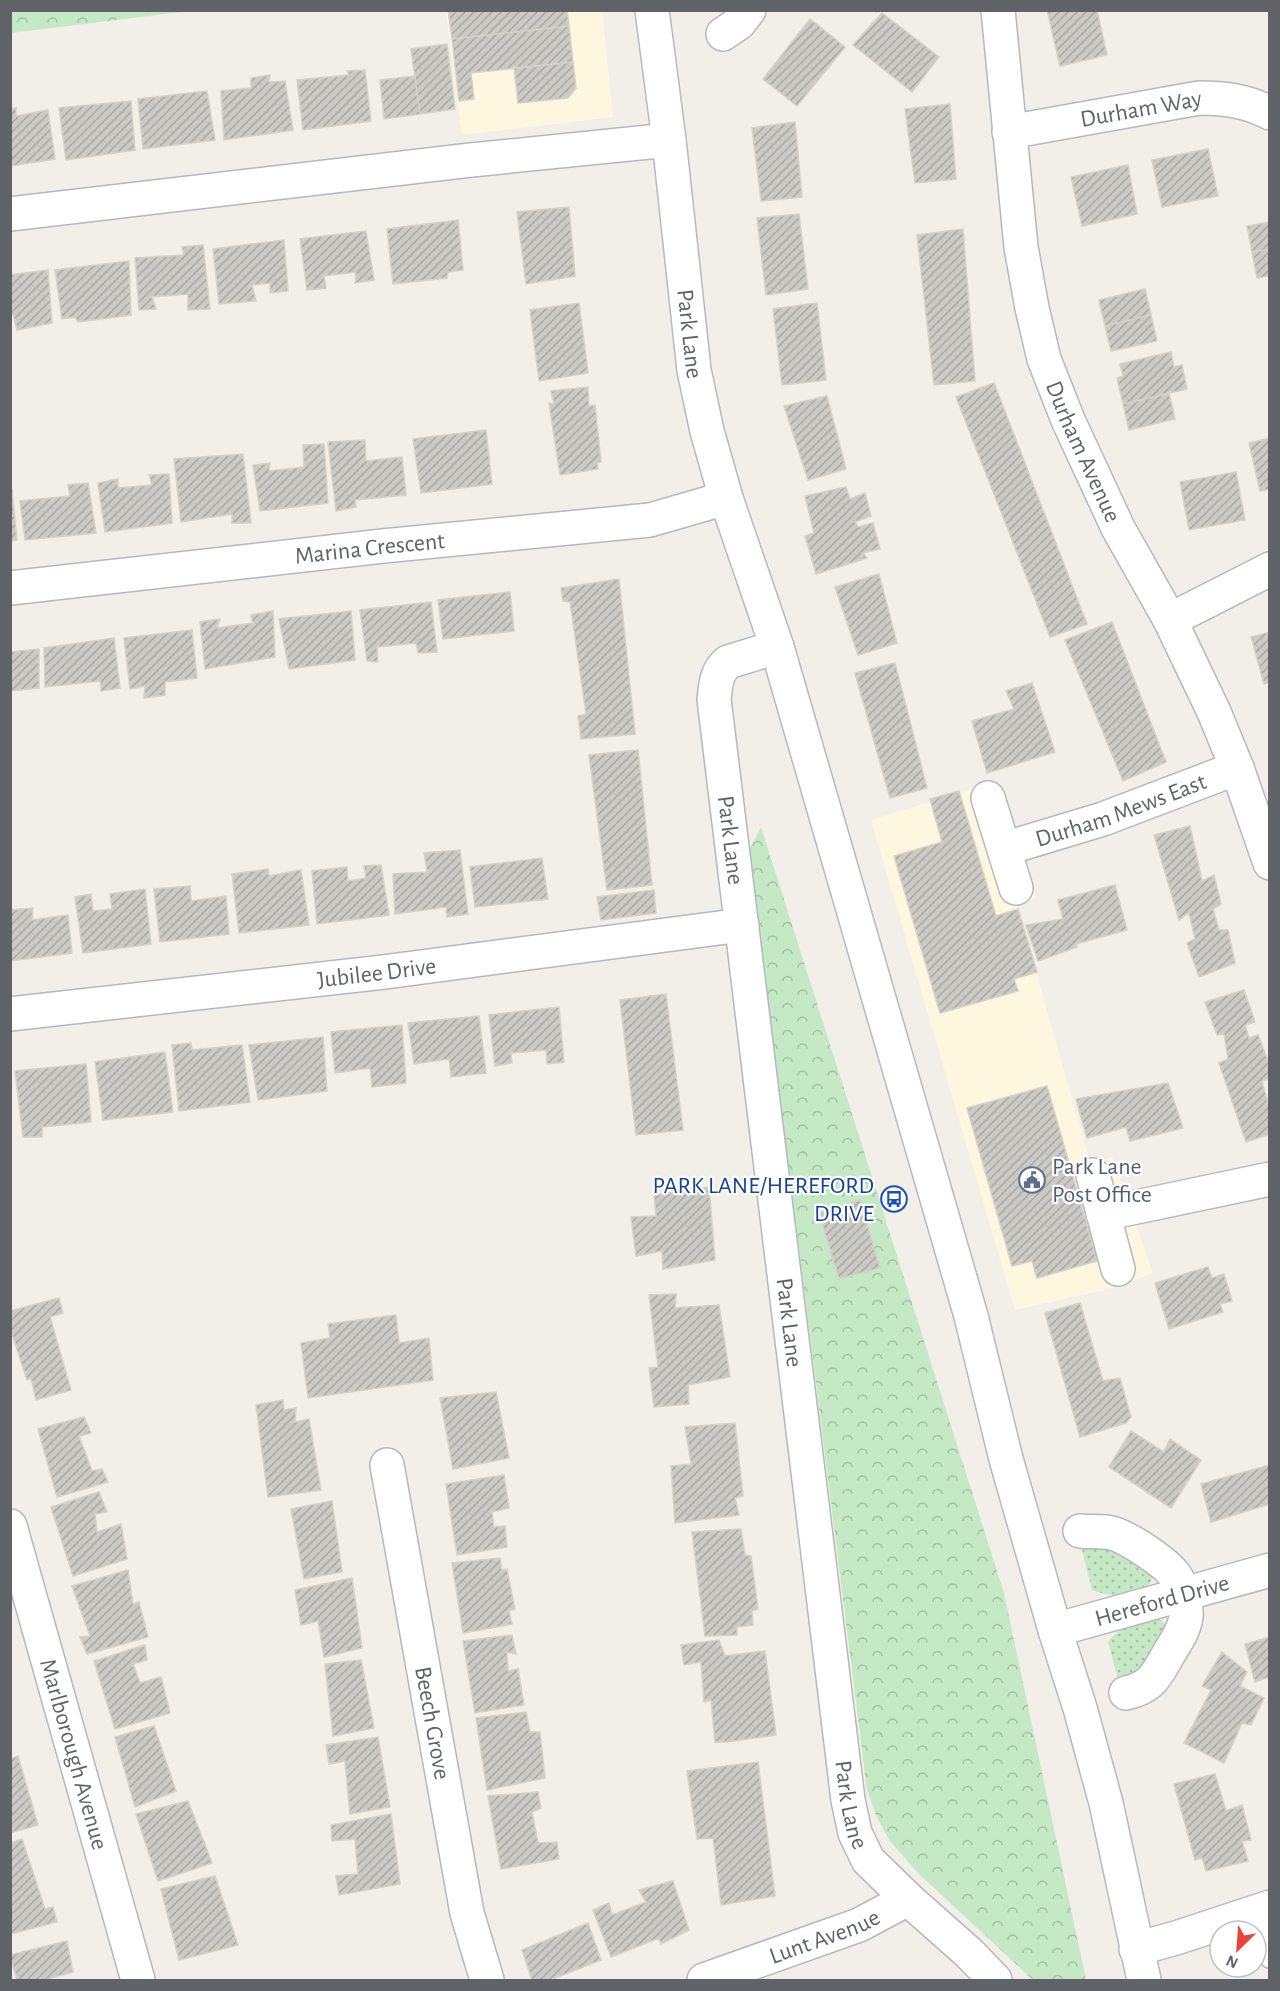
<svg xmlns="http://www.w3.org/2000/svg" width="1280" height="1991" font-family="'Alegreya Sans',sans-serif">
  <defs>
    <pattern id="grass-dots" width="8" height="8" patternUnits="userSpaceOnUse" patternTransform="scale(1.5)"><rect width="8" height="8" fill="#c5e8c5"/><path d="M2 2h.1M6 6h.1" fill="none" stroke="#a3c0a4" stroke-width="1.8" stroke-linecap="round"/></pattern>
    <pattern id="forest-crowns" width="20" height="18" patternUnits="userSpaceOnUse" patternTransform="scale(1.5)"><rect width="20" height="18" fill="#c5e8c5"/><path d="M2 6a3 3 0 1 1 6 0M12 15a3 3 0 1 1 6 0" fill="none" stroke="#a3c0a4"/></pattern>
    <pattern id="building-hatch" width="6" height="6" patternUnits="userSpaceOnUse" patternTransform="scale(1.5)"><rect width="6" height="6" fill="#cccac5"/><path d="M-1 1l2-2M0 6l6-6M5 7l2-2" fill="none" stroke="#a9a8a4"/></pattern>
  </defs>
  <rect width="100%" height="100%" fill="#f1efe8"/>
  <!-- commercial -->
  <path fill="#fef7e0" d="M446 11H602L613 117 462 135Z
    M993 782 1036 898 1017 905 1090 1162 1112 1157 1153 1273 1105 1290 1015 1310 871 820Z"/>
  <!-- grass -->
  <path fill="url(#grass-dots)" d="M1098 1546C1110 1546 1118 1552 1128 1558 1133 1561 1140 1563 1145 1567 1166 1584 1134 1595 1120 1595 1110 1596 1101 1593 1092 1590L1082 1550Z
    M1154 1616 1160 1619 1166 1625 1141 1673 1118 1679 1108 1642C1120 1626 1136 1622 1154 1616Z"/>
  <!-- forest -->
  <path fill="url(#forest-crowns)" d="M11 10H189V11L11 33Z
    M761 827 1004 1593 1086 1980H1033L918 1873 890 1841 877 1818 867 1790 749 850Z"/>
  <!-- building -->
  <path fill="url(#building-hatch)" stroke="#d6d1c6" stroke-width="1.5" d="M448 10H567L569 26 452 39Z
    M1047 10H1097L1107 55 1060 66Z
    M882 13 939 57 912 92 853 45Z
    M810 19 845 47 797 106 763 79Z
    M569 26 573 62 471 73 474 99 459 101 452 39Z
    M447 44 455 109 420 114 411 49Z
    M573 62 576 88 568 98 518 103 514 68Z
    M365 70 371 121 303 130 297 80 349 75 347 71Z
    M270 75 269 82 285 81 293 130 224 140 221 91 251 88V78Z
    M415 76 420 114 384 119 380 80Z
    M207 91 215 140 143 149 138 99Z
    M131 101 135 150 66 160 59 108Z
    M950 104 956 179 915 183 905 109Z
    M16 108V116L48 110 55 159 10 166V109Z
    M795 122 802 197 761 201 752 128Z
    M1208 149 1218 196 1162 207 1152 160Z
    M1128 165 1137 214 1082 226 1071 177Z
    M569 207 575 276 526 284 517 212Z
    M799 214 808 289 766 295 757 218Z
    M458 220 463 270 448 272 447 278 393 284 387 229Z
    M1270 222V249L1252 252 1247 226Z
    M963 229 975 381 934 385 917 235Z
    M366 231 374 280 355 283 356 272 324 276 326 288 307 290 300 239Z
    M284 240 288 291 270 293V283L252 285 256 301 219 304 213 249Z
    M203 245 210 309 188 310V294L152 297 156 309 139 310 135 258 184 255 182 247Z
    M1270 249V276L1257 278 1252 252Z
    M129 261 131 315 78 322 75 317 62 319 55 270Z
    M48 270 52 323 17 330 13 314H10V275Z
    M1145 289 1151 315 1105 326 1099 300Z
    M579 303 588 373 539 381 530 310Z
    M817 303 826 380 782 385 773 309Z
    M1151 315 1157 341 1111 351 1105 326Z
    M1171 352 1174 367 1182 365 1187 389 1123 404 1117 378 1123 376 1120 364Z
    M994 383 1087 624 1050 637 956 397Z
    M588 387 589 406 595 405 601 462 597 463 598 469 560 475 549 403 554 404 551 391Z
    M1169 393 1175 419 1129 430 1123 404Z
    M827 396 846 469 808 480 784 406Z
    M486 430 492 484 421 493 413 439Z
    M1270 438V489L1260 491 1249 443Z
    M365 440 366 461 402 457 406 495 355 500 356 507 336 511 328 442Z
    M324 444 328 503 260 511 253 465 270 463 269 471 304 467 303 445Z
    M243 454 251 523H232V514L181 522 174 459Z
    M1236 472 1245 520 1189 530 1180 482Z
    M169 474 172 523 105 532 98 483 118 479V488L152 485 149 475Z
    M88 483 96 533 25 540 20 501 70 496 68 485Z
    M846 487 850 499 865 493 871 516 855 522 858 527 873 523 880 549 863 553 867 558 816 574 805 536 814 533 805 496Z
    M12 490 17 540 10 541V491Z
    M879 574 897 643 858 655 835 587Z
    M619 579 635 734 581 739 578 716 586 714 570 602 563 601 561 588Z
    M510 592 514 631 443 639 438 600Z
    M431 602 437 652 418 653 416 643 377 647 378 662 367 661 360 610Z
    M273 611 275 657 205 669 200 622 220 619 217 628 253 623 251 615Z
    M351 611 355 660 289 669 279 619Z
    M1112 622 1166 762 1123 781 1065 640Z
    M192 630 197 678 165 682V695L144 698 145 686 130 689 124 638Z
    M1270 632V682L1264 684 1251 637Z
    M114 638 120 688 101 691 100 681 45 687 44 648Z
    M39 649V688L10 691V652Z
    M895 663 927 788 890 798 855 673Z
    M1032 683 1055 752 987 773 972 721 1014 709 1006 691Z
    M638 750 652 885 607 890 589 755Z
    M959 791 996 916 1018 909 1037 972 1014 979 1018 991 940 1013 894 856 942 842 930 799Z
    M1190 826 1202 881 1214 875 1221 904 1213 909 1219 930H1228L1235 963 1199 977 1187 943 1195 939 1189 913 1179 920 1154 835Z
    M460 850 468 914 447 917 446 907 395 914 393 874 427 872 424 853Z
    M542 858 548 899 475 907 470 867Z
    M381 865 389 915 317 924 312 871 347 867 348 881 366 878 364 866Z
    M268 869 269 876 301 870 309 925 239 933 232 874Z
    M1115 885 1127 930 1076 944 1077 947 1038 961 1026 925 1063 919 1058 900Z
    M190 886 191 901 226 896 229 934 160 942 154 889Z
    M145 889 151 944 83 953 75 897 91 894 93 911 112 909 110 894Z
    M654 890 656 913 601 920 597 897Z
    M33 908 32 920 68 915 72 953 10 961V910Z
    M1244 990 1255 1022 1245 1025 1249 1038 1258 1035 1270 1066V1079L1262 1081 1270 1111V1134L1246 1142 1219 1063 1228 1059 1224 1034 1217 1035 1205 1002Z
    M666 994 683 1130 636 1135 620 1000Z
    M559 1007 564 1062 547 1064 546 1050 511 1053 512 1063 495 1066 489 1015Z
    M479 1016 486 1073 451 1077 449 1059 414 1064 408 1023Z
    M402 1025 406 1083 372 1087 370 1068 335 1073 331 1032Z
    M323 1037 327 1091 258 1100 249 1045Z
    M191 1043 192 1050 242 1045 250 1102 179 1111 172 1045Z
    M165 1052 173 1112 103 1120 95 1062Z
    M86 1064 91 1122 42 1127V1137H23L15 1071Z
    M1168 1083 1183 1128 1130 1141 1126 1127 1087 1138 1076 1099Z
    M1047 1086 1097 1261 1037 1278 1032 1261 1012 1266 967 1108Z
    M709 1187 715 1260 663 1269 662 1251 636 1256 631 1217 656 1216 654 1195Z
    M860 1200 880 1268 839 1279 819 1213Z
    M1208 1267 1212 1278 1224 1274 1232 1301 1220 1304 1223 1312 1169 1329 1155 1283Z
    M676 1294 675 1308 719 1305 730 1377 688 1385 689 1404 654 1407 649 1368 658 1367 649 1295Z
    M59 1298 63 1313 50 1317 71 1390 36 1400 31 1378 27 1380 10 1328V1311Z
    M1080 1303 1103 1381 1120 1378 1131 1417 1126 1423 1080 1437 1045 1313Z
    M396 1315 399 1343 429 1338 433 1380 308 1398 301 1343 330 1338 328 1324Z
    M496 1392 509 1458 453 1469 440 1398Z
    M283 1400 284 1410 296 1408 295 1422 309 1419 321 1490 268 1497 256 1405Z
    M84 1417 91 1433 79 1436 92 1471 102 1469 108 1482 57 1497 38 1429Z
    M735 1423 743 1496 735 1498 739 1515 675 1523 671 1466 691 1464 685 1427Z
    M1131 1431 1164 1452 1170 1439 1201 1460 1171 1508 1109 1467Z
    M1270 1465V1504L1211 1522 1201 1484Z
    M504 1475 509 1508 492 1512 494 1527 505 1526 507 1547 457 1555 446 1484Z
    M99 1492 107 1512 95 1514 97 1532 121 1524 127 1559 73 1576 51 1507Z
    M332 1501 342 1572 304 1579 291 1509Z
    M741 1529 745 1555 751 1556 758 1609 752 1611 753 1625 737 1627V1635L705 1636 692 1532Z
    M500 1558 502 1570 507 1569 515 1609 509 1611 512 1624 463 1633 452 1563Z
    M128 1570 133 1604 139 1602 148 1637 87 1654 80 1637 90 1636 72 1586Z
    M352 1578 362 1648 324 1657 318 1621 301 1625 295 1590Z
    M512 1635 516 1654 507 1652 508 1671 518 1669 524 1705 475 1713 463 1641Z
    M1270 1637V1677L1255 1682 1245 1644Z
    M719 1640 725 1656 765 1651 776 1735 726 1742H715L711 1700 704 1702 701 1662 684 1665 681 1645Z
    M145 1645 147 1660 133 1664 140 1683 161 1677 170 1713 115 1729 94 1661Z
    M1222 1652 1247 1672 1240 1686 1264 1698 1251 1725 1242 1723 1224 1763 1184 1743 1211 1690 1202 1686Z
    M361 1660 374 1728 333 1736 325 1664Z
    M526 1712 530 1732H540L545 1778 487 1790 476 1718Z
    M154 1726 176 1791 135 1807 115 1737Z
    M378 1737 390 1807 350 1814 345 1761 329 1764 326 1745Z
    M18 1756 38 1825 10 1833V1759Z
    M758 1762 775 1896 721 1905 713 1838 697 1839 687 1771Z
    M1215 1774 1226 1811 1242 1805 1251 1840 1242 1841 1248 1861 1206 1871 1202 1858 1195 1860 1174 1784Z
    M538 1792 541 1808 532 1812 538 1843 557 1842 559 1859 501 1869 488 1796Z
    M188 1801 212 1863 158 1881 136 1814Z
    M391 1814 400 1884 339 1895 336 1876 358 1874 355 1839 332 1841 331 1825Z
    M22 1839 45 1909 53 1907 57 1922 10 1934V1843Z
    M215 1876 238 1945 179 1960 161 1889Z
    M673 1881 689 1930 661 1944 659 1938 611 1957 593 1910 609 1903 612 1915 646 1902 639 1890Z
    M588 1923 601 1960 550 1980H532L522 1950Z
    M67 1941 73 1972 44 1980H17L10 1955Z"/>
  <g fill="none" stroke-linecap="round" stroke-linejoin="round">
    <!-- lane casing -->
    <g stroke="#b5b8bc" stroke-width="24">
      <path id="lane" d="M1257 1911 1270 1957"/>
    </g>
    <!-- street casing -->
    <g stroke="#b5b8bc" stroke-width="36">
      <g id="street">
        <path id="s1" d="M998 10 1021 247 1032 308 1044 359 1068 420 1118 528 1170 620 1214 712 1237 768 1270 863"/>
        <path d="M723 34 739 23 749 10"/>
        <path id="s2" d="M1009 132 1199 98C1225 98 1247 101 1270 113"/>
        <path d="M10 214 471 160 669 140"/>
        <path id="s3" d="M10 588 383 546 650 520 726 498"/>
        <path d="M1170 620 1270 569"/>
        <path id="s4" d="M777 647 728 662C716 672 716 684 714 699L848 1800 855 1833 868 1860 908 1899 969 1953 995 1980"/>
        <path d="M988 798 1016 888"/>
        <path id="s5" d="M1004 849 1103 819 1237 768"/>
        <path id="s6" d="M10 1014 384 972 742 925"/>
        <path d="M1093 1175 1118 1269"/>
        <path d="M1103 1214 1270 1179"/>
        <path id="s7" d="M387 1465 467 1913 487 1980"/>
        <path id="s8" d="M10 1526 138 1980"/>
        <path d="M1080 1531C1090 1532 1103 1531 1112 1533 1129 1538 1167 1563 1176 1577 1183 1588 1187 1606 1186 1617 1184 1631 1175 1643 1168 1655 1156 1676 1152 1687 1126 1693"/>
        <path id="s9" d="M1055 1630 1270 1570"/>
        <path d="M1136 1949 1176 1938 1270 1907"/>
        <path id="s10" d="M704 1980 859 1925 908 1899"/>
      </g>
    </g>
    <!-- secondary casing -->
    <g stroke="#b6babf" stroke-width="36">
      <g id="secondary">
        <path id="s11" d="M652 10 669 140 694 370 707 431 726 498 777 647 971 1316 1006 1459 1055 1630 1080 1708 1106 1803 1144 1980"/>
      </g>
    </g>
    <!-- lane -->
    <use href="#lane" stroke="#fff" stroke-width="21"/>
    <!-- street -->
    <use href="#street" stroke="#fff" stroke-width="33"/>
    <!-- secondary -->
    <use href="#secondary" stroke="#fff" stroke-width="33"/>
  </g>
  <!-- icons -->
  <defs>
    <g id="civic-ring" transform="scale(1.35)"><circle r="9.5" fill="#fff" stroke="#5c6f8a" stroke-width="1.5"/><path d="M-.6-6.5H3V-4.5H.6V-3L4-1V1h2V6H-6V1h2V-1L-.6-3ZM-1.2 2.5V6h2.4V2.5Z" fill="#5c6f8a"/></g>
    <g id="bus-ring" transform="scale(1.35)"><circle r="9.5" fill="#fff" stroke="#1a4fb4" stroke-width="1.5"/><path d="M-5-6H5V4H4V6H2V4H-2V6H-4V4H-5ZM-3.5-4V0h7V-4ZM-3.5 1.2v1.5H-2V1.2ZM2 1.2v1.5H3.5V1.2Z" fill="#1a4fb4"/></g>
  </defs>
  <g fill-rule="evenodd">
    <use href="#civic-ring" x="1032" y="1180"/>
    <use href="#bus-ring" x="894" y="1199"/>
  </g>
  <g text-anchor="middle" stroke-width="4.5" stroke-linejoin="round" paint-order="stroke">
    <!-- street labels -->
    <g font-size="24" fill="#5f6368" stroke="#fff">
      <text dy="8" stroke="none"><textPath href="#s2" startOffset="134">Durham Way</textPath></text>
      <text dy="8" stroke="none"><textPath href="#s11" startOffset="326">Park Lane</textPath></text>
      <text dy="8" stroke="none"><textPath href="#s1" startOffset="453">Durham Avenue</textPath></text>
      <text dy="8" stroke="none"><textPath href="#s3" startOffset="362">Marina Crescent</textPath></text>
      <text dy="8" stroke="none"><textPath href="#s5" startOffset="123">Durham Mews East</textPath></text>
      <text dy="8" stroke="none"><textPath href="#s4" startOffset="234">Park Lane</textPath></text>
      <text dy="8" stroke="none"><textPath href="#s6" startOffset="369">Jubilee Drive</textPath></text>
      <text dy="8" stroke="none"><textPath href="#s4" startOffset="720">Park Lane</textPath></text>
      <text dy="8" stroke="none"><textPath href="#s9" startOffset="111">Hereford Drive</textPath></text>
      <text dy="8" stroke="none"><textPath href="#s7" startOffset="262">Beech Grove</textPath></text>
      <text dy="8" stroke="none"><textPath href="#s8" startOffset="237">Marlborough Avenue</textPath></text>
      <text dy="8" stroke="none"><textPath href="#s4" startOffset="1206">Park Lane</textPath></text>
      <text dy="8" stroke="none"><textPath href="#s10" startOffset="128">Lunt Avenue</textPath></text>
    </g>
    <!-- service labels -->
    <g font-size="24" fill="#4e5e75" stroke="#fff" text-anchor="start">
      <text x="1052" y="1174">Park Lane<tspan x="1052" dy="28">Post Office</tspan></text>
    </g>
    <!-- transit labels -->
    <g font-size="24" fill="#164399" stroke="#fff" text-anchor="end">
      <text x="874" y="1193">PARK LANE/HEREFORD<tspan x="874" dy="28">DRIVE</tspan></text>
    </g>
  </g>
  <!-- border -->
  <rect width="1280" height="1991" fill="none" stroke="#5f6368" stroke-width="24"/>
  <!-- north arrow -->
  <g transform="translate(1238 1949) rotate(205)"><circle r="28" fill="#ffffff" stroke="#bfc1c3" stroke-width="1.5"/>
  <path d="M0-4.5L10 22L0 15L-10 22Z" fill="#ea4335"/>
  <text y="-9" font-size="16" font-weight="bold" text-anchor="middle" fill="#5f6368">N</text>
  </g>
</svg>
